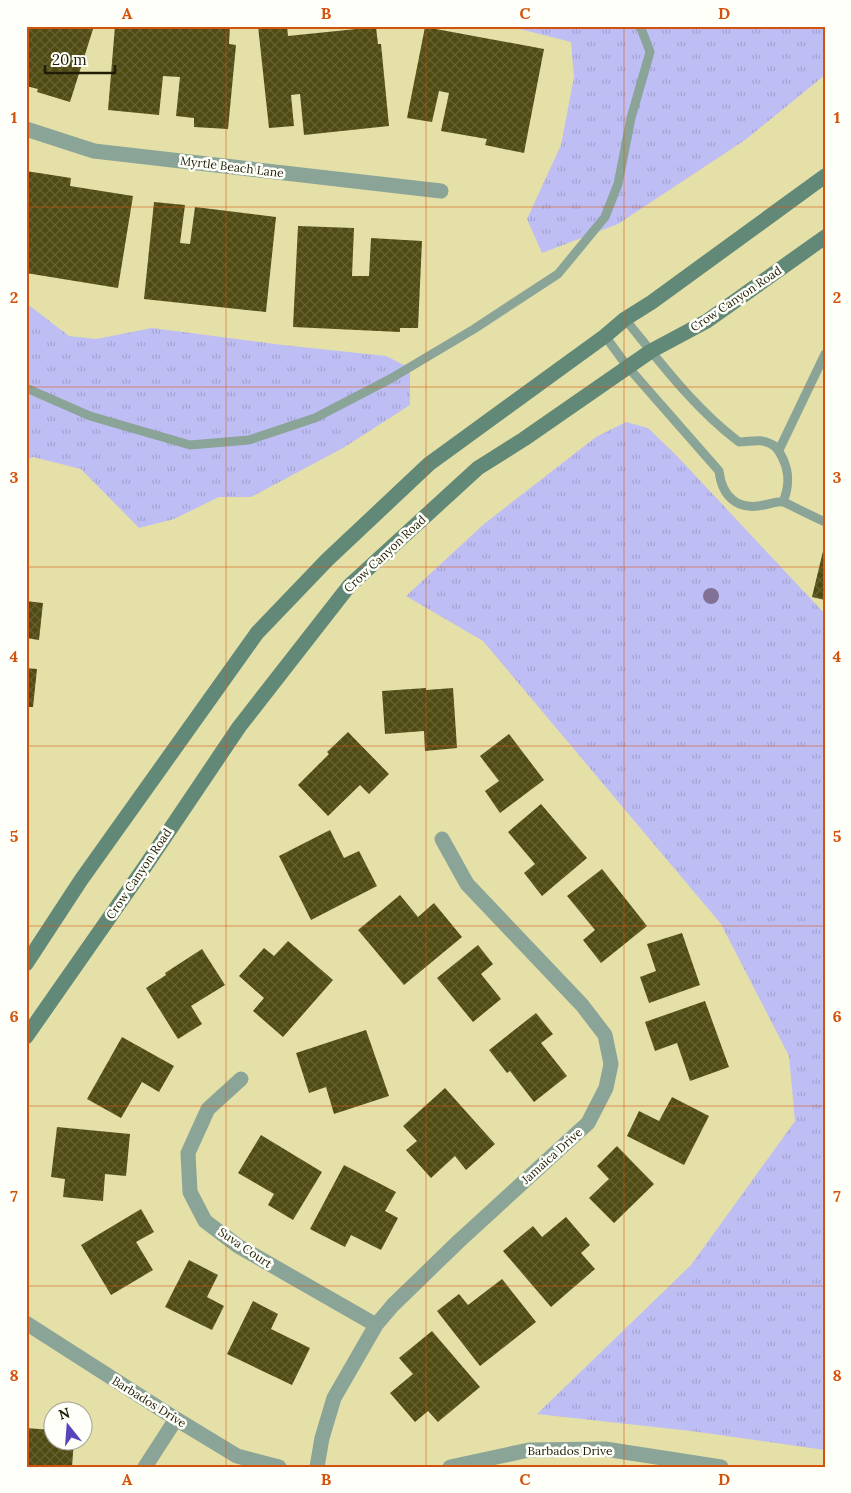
<svg xmlns="http://www.w3.org/2000/svg" width="851" height="1493" font-family="Lora,serif">
  <defs>
    <pattern id="grass-tufts" width="24" height="20" patternUnits="userSpaceOnUse" patternTransform="scale(1.25)"><rect width="24" height="20" fill="#bebef5"/><path d="M3 7l-1-3M5 7V3M7 7l1-3M15 17l-1-3M17 17v-4M19 17l1-3" fill="none" stroke="#a3a3d1"/></pattern>
    <pattern id="building-cross-hatch" width="8" height="8" patternUnits="userSpaceOnUse" patternTransform="scale(1.25)"><rect width="8" height="8" fill="#504b13"/><path d="M0 0l8 8M0 8l8-8" fill="none" stroke="#666133"/></pattern>
  </defs>
  <rect width="100%" height="100%" fill="#e4e0a7"/>
  <!-- grass -->
  <path fill="url(#grass-tufts)" d="M508 26H825V75L745 140 618 224 542 253 527 219 561 145 574 77 571 42Z
    M26 303 69 336 96 339 152 328 283 345 386 356 410 368V405L343 448 251 497H219L174 519 139 528 81 469 33 457 26 460Z
    M626 422 648 428 677 456 825 614V1450L691 1431 537 1414 691 1265 795 1121 789 1056 721 924 483 641 406 596 484 524 596 437Z"/>
  <!-- building -->
  <path fill="url(#building-cross-hatch)" d="M26 26H94L70 102 37 92 38 89 26 86Z
    M115 26H230L229 44 236 45 228 129 194 127V118L176 116 180 77 163 76 159 115 108 110Z
    M258 26H287L288 36 376 27 378 44H381L389 126 304 135 300 94 291 95 294 126 269 128Z
    M425 27 544 49 524 153 485 145 487 139 441 131 449 93 439 91 432 122 407 118Z
    M26 171 71 178 70 186 133 196 118 288 26 273Z
    M154 202 185 205 180 243 190 244 195 207 276 217 266 312 144 299Z
    M298 226 354 228 352 276H369L371 238 422 241 418 328H400V332L293 327Z
    M824 547 825 548V600L812 597Z
    M26 601 43 603 39 640 26 638Z
    M26 668 37 669 33 707H26Z
    M426 688V690L453 688 457 748 425 751 424 731 385 734 382 691Z
    M348 732 389 774 369 794 360 785 328 816 298 785 329 754 327 752Z
    M509 734 544 780 500 813 485 791 499 781 480 756Z
    M541 804 587 858 542 896 524 873 535 864 508 832Z
    M330 830 344 858 359 851 377 886 311 920 279 856Z
    M602 869 647 926 601 963 583 940 595 930 567 896Z
    M400 895 418 917 434 903 462 937 404 985 358 930Z
    M682 933 700 985 649 1003 640 977 656 971 647 944Z
    M288 941 333 980 283 1037 253 1011 264 998 239 976 264 948 274 956Z
    M478 945 493 964 481 974 501 999 473 1022 437 978Z
    M202 949 225 985 191 1006 202 1024 178 1039 146 988 166 975 165 973Z
    M705 1001 729 1067 690 1081 677 1043 655 1051 645 1022Z
    M536 1013 553 1034 541 1043 567 1076 534 1102 510 1071 507 1073 489 1050Z
    M366 1030 389 1096 334 1114 326 1087 309 1093 296 1053Z
    M122 1037 174 1066 159 1092 142 1082 121 1118 87 1099Z
    M445 1088 495 1144 466 1170 455 1156 431 1178 406 1150 417 1141 403 1126Z
    M672 1097 709 1116 684 1165 627 1136 639 1111 659 1121Z
    M57 1127 130 1134 126 1176 105 1174 103 1201 63 1197 65 1179 51 1177Z
    M261 1135 322 1172 293 1220 268 1205 274 1194 238 1173Z
    M617 1146 654 1184 614 1223 589 1198 609 1179 597 1166Z
    M344 1165 396 1192 385 1211 398 1218 381 1250 351 1235 345 1247 310 1229Z
    M141 1209 154 1232 136 1242 153 1270 111 1295 81 1245Z
    M566 1217 590 1245 581 1253 595 1269 551 1307 503 1251 533 1226 542 1237Z
    M189 1260 218 1275 207 1297 224 1306 212 1330 165 1307Z
    M502 1279 536 1322 480 1366 437 1311 459 1294 468 1305Z
    M253 1301 278 1314 271 1329 310 1348 292 1385 227 1354Z
    M432 1331 480 1387 438 1422 428 1411 415 1422 390 1393 413 1374 399 1358Z
    M26 1428 52 1430V1440H74L72 1467H26Z"/>
  <g fill="none" stroke-linecap="round" stroke-linejoin="round">
    <!-- service -->
    <path stroke="#8ba498" stroke-width="9" d="M625 319C660 362 694 408 739 442 750 442 761 438 771 444 778 447 780 453 783 459 790 474 789 487 783 502
      M605 336 627 366 719 471C722 497 738 511 764 505 770 504 777 501 783 502 786 503 790 505 794 507 804 512 814 517 825 522
      M26 388 90 416 190 445 249 440 315 418 390 379 474 329 558 274 605 217 618 184 631 118 650 52 641 28 639 26
      M779 450 825 354"/>
    <!-- minor -->
    <path stroke="#8ba498" stroke-width="15" d="M26 129 94 151 441 191
      M241 1079 208 1109 188 1153 190 1192 205 1221 238 1246 376 1325
      M26 1323 176 1419 237 1456 279 1467
      M145 1467 176 1419
      M317 1467 322 1438 334 1398 376 1325 393 1305 459 1241 588 1123 606 1088 611 1064 605 1035 582 1005 467 884 442 839
      M450 1467 529 1450 605 1449 721 1467"/>
    <!-- secondary -->
    <path stroke="#628877" stroke-width="15" d="M26 964 81 880 257 633 327 560 429 464 605 336 625 319 652 302 825 176
      M26 1037 144 868 239 727 349 586 478 468 524 439 651 351 707 321 825 237"/>
  </g>
  <!-- trees -->
  <circle fill="#837195" cx="711" cy="596" r="8"/>
  <!-- grid -->
  <path fill="none" stroke="#d4530c" stroke-width="1" stroke-opacity="0.55" d="M226 26V1467M426 26V1467M624 26V1467M26 207H825M26 387H825M26 567H825M26 746H825M26 926H825M26 1106H825M26 1286H825"/>
  <g text-anchor="middle" stroke-width="5" stroke-linejoin="round" paint-order="stroke">
    <!-- street labels -->
    <g font-size="12" fill="#1f1d07" stroke="#fffff9">
      <text transform="translate(232 167) rotate(7)" y="4">Myrtle Beach Lane</text>
      <text transform="translate(736 299) rotate(-34)" y="4">Crow Canyon Road</text>
      <text transform="translate(385 554) rotate(-43)" y="4">Crow Canyon Road</text>
      <text transform="translate(139 874) rotate(-56)" y="4">Crow Canyon Road</text>
      <text transform="translate(552 1156) rotate(-42)" y="4">Jamaica Drive</text>
      <text transform="translate(245 1248) rotate(34)" y="4">Suva Court</text>
      <text transform="translate(149 1402) rotate(32)" y="4">Barbados Drive</text>
      <text x="570" y="1455">Barbados Drive</text>
    </g>
  </g>
  <!-- border -->
  <rect width="851" height="1493" fill="none" stroke="#fffff9" stroke-width="55"/>
  <!-- north arrow -->
  <g transform="translate(68 1426) rotate(343)"><circle r="24" fill="#fffff9" stroke="#a5a598"/>
  <path d="M0-4L9 19L0 12L-9 19Z" fill="#5744bc"/>
  <text y="-8" font-size="14" font-weight="bold" text-anchor="middle" fill="#1f1d07">N</text>
  </g>
  <!-- scale -->
  <path d="M45 65v8h70v-8" fill="none" stroke="#1f1d07" stroke-width="2.5"/>
  <text x="52" y="65" font-size="15" fill="#1f1d07" stroke="#fffff9" stroke-width="4" paint-order="stroke">20 m</text>
  <rect x="28" y="28" width="796" height="1438" fill="none" stroke="#d4530c" stroke-width="2"/>
  <g font-size="16" text-anchor="middle" font-weight="bold" fill="#d4530c">
    <text x="127" y="19">A</text>
    <text x="326" y="19">B</text>
    <text x="525" y="19">C</text>
    <text x="724" y="19">D</text>
    <text x="14" y="123">1</text>
    <text x="837" y="123">1</text>
    <text x="14" y="303">2</text>
    <text x="837" y="303">2</text>
    <text x="14" y="483">3</text>
    <text x="837" y="483">3</text>
    <text x="14" y="662">4</text>
    <text x="837" y="662">4</text>
    <text x="14" y="842">5</text>
    <text x="837" y="842">5</text>
    <text x="14" y="1022">6</text>
    <text x="837" y="1022">6</text>
    <text x="14" y="1202">7</text>
    <text x="837" y="1202">7</text>
    <text x="14" y="1381">8</text>
    <text x="837" y="1381">8</text>
    <text x="127" y="1485">A</text>
    <text x="326" y="1485">B</text>
    <text x="525" y="1485">C</text>
    <text x="724" y="1485">D</text>
  </g>
</svg>
